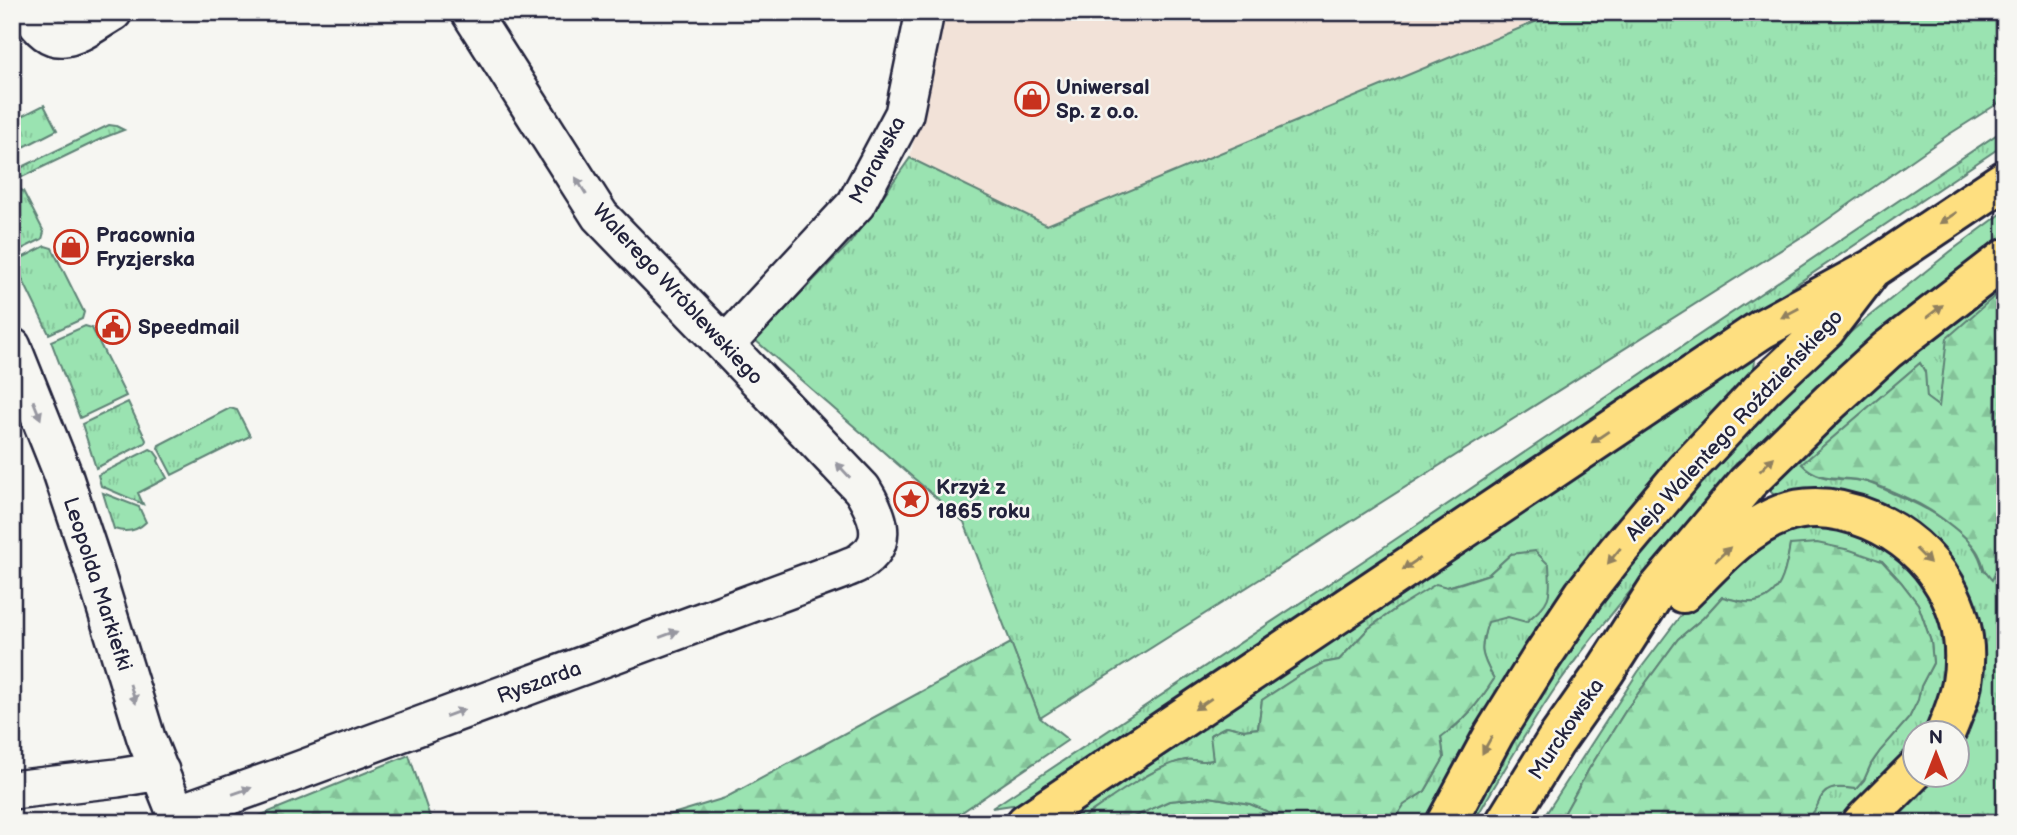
<svg xmlns="http://www.w3.org/2000/svg" width="2017" height="835" font-family="'Balsamiq Sans',sans-serif">
  <defs>
    <pattern id="grass-tufts" width="24" height="20" patternUnits="userSpaceOnUse" patternTransform="scale(1.75)"><rect width="24" height="20" fill="#9ae3b1"/><path d="M3 7l-1-3M5 7V3M7 7l1-3M15 17l-1-3M17 17v-4M19 17l1-3" fill="none" stroke="#84c299"/></pattern>
    <pattern id="forest-firs" width="22" height="20" patternUnits="userSpaceOnUse" patternTransform="scale(1.75)"><rect width="22" height="20" fill="#9ae3b1"/><path d="M5 1l3.5 6h-7zM16 11l3.5 6h-7z" fill="#84c299"/></pattern>
  </defs>
  <rect width="100%" height="100%" fill="#f6f6f2"/>
  <filter id="ink" filterUnits="userSpaceOnUse"><feTurbulence type="fractalNoise" baseFrequency=".0143" numOctaves="2"/><feDisplacementMap in="SourceGraphic" scale="14" xChannelSelector="R" yChannelSelector="G"/><feConvolveMatrix kernelMatrix="1 2 1 2 8 2 1 2 1" color-interpolation-filters="sRGB"/></filter>
  <g filter="url(#ink)">
    <!-- built -->
    <path fill="#f2e2d8" d="M961 12H1559L1047 225 910 158 937 22Z"/>
    <!-- grass -->
    <path fill="url(#grass-tufts)" stroke="#5e8276" stroke-width="2" d="M1559 12H1875L1876 14 1879 12H2005V99L1948 135 1814 229 1040 718 964 522 755 340 850 243 910 158 1047 225Z
      M44 105 57 130 12 153V121Z
      M109 125 116 126 124 130 103 138 12 182V172Z
      M2005 129V144L1049 787 1019 804 992 808 1387 545Z
      M17 188 23 191 44 232 42 239 12 254V191Z
      M2005 211V235C1930 289 1858 346 1793 410 1749 453 1708 500 1668 547 1629 592 1590 638 1556 687 1526 731 1500 777 1473 823H1465L1541 689 1624 570 1727 450 1820 359 1867 318 1951 251Z
      M45 246 52 248 84 312 82 319 49 334 14 262Z
      M2005 281V290L1996 295 1941 392 1939 407 1926 398 1925 372 1920 363 1802 464C1820 483 1839 477 1862 481 1873 483 1883 489 1892 493 1926 507 1976 531 1983 570L2001 564 2005 542V786L1997 822 1989 820 1987 823H1888L1935 776H1958V747L1970 723 1978 701 1977 614 1971 596 1953 562 1934 539 1913 522 1891 509 1868 499 1792 492 1775 496 1771 492V487L1876 385Z
      M2005 324V365L2001 410 2005 455 1998 451 1995 424 1996 381Z
      M85 326 92 328 126 396 80 418 51 341Z
      M1749 360H1755L1754 368 1672 454 1606 534 1608 535 1466 747 1425 823H1392L1403 805 1425 791 1444 758 1441 738C1465 720 1478 704 1494 679 1480 654 1479 649 1488 621L1508 617 1511 554 1489 574 1447 587 1397 608 1369 628 1339 660 1323 663 1300 675 1262 700 1258 728 1244 730 1227 726 1211 734 1213 760C1201 763 1197 759 1187 760 1161 762 1117 795 1095 809 1082 819 1078 823 1061 823L1108 789Z
      M128 402 146 440 145 443 96 468 82 424Z
      M230 408 237 410 250 436 172 475 158 448 159 445Z
      M150 449 154 451 159 458 158 461 167 478 138 493 143 504 101 486 98 475Z
      M103 493 139 507 146 522C137 531 126 533 114 529Z
      M1806 528C1817 528 1828 527 1839 529 1858 533 1873 541 1888 552 1930 582 1949 621 1944 673 1942 694 1935 716 1922 733L1916 734 1915 741 1911 747 1839 823H1796C1801 816 1808 814 1814 808 1819 805 1819 799 1823 794 1831 785 1845 788 1856 789L1864 780 1871 764 1880 751 1909 718 1917 701 1921 686 1933 663 1931 642 1918 604 1901 582 1882 561 1790 545C1786 568 1783 598 1755 602 1746 604 1732 599 1722 597L1703 618 1678 639 1626 710 1589 769 1559 823H1540L1638 672 1706 582 1753 544 1795 530Z
      M1210 797 1250 804 1294 823H1262L1210 811 1171 814 1143 823H1120L1169 801Z"/>
    <!-- forest -->
    <path fill="url(#forest-firs)" stroke="#5e8276" stroke-width="2" d="M2005 290V324L1996 381 1995 424 1998 451 2005 455C2005 497 2012 543 1992 580 1981 568 1986 569 1980 557 1973 539 1936 513 1919 504 1903 496 1880 485 1863 481 1840 476 1819 482 1802 464L1920 363 1925 372 1927 398 1939 407 1947 338 1996 295Z
      M1817 543 1850 550 1882 561 1901 582 1918 604 1931 642 1933 663 1921 686 1918 700 1909 718 1880 751 1871 764 1864 780 1856 789C1842 787 1827 785 1820 799 1818 804 1816 811 1811 814 1805 818 1801 816 1796 823H1559L1589 769 1626 710 1678 639 1703 618 1722 597C1732 599 1746 604 1755 602 1783 597 1786 567 1790 545Z
      M1535 551 1549 565C1551 599 1551 601 1526 622L1508 617 1488 622C1479 649 1480 654 1494 679 1478 704 1465 720 1441 737L1444 758 1425 791 1404 805 1392 823H1294L1250 804 1210 797 1169 801 1120 823H1076C1101 805 1156 764 1186 760 1196 759 1201 763 1213 760L1210 735 1227 726 1244 730 1258 728 1262 700 1300 675 1323 663 1339 660 1369 628 1397 608 1436 584 1447 587 1462 583 1489 574 1511 554Z
      M1011 643 1040 718 1068 740 946 823H643L725 798Z
      M409 755 432 823H257L259 816Z"/>
    <g fill="none" stroke-linecap="round" stroke-linejoin="round">
      <!-- minor casing -->
      <g stroke="#22223b" stroke-width="42">
        <path id="minor" d="M30 12C55 58 80 31 113 12
          M725 345 856 204 904 114 925 12
          M12 347 62 472 91 559 146 738 180 823
          M12 790 117 778 160 771
          M177 814 276 779 844 569C850 566 859 564 864 559 891 540 875 510 862 489L725 345 600 216 470 12"/>
      </g>
      <!-- highway casing -->
      <g stroke="#22223b" stroke-width="44">
        <path id="highway" d="M1683 593C1713 564 1742 529 1782 514 1811 503 1843 509 1870 520 1935 548 1974 612 1962 683 1959 701 1952 717 1945 734
          M1026 823 1762 329 1872 269
          M1446 823 1494 734 1540 660 1584 594 1617 552 1685 471 1765 386 1826 329 1872 269 2005 180
          M1505 823 1555 742 1605 671 1657 590 1747 483 1830 402 1887 350 2005 259
          M1862 823 1916 769"/>
      </g>
      <!-- minor -->
      <use href="#minor" stroke="#f6f6f2" stroke-width="37"/>
      <!-- highway -->
      <use href="#highway" stroke="#fedf80" stroke-width="38"/>
    </g>
    <!-- one-way arrows -->
    <defs><path id="oneway-solid" d="M-6-.8H1V-3.2L6.5 0L1 3.2V.8H-6Z" transform="scale(1.75)"/></defs>
    <g fill="#9797a0">
      <use href="#oneway-solid" transform="translate(581 186) rotate(-122)"/>
      <use href="#oneway-solid" transform="translate(37 410) rotate(68)"/>
      <use href="#oneway-solid" transform="translate(843 470) rotate(-133)"/>
      <use href="#oneway-solid" transform="translate(669 634) rotate(-20)"/>
      <use href="#oneway-solid" transform="translate(133 694) rotate(73)"/>
      <use href="#oneway-solid" transform="translate(455 713) rotate(-20)"/>
      <use href="#oneway-solid" transform="translate(242 791) rotate(-19)"/>
    </g>
    <g fill="#90805e">
      <use href="#oneway-solid" transform="translate(1948 218) rotate(146)"/>
      <use href="#oneway-solid" transform="translate(1935 311) rotate(-38)"/>
      <use href="#oneway-solid" transform="translate(1790 313) rotate(152)"/>
      <use href="#oneway-solid" transform="translate(1600 437) rotate(146)"/>
      <use href="#oneway-solid" transform="translate(1767 464) rotate(-45)"/>
      <use href="#oneway-solid" transform="translate(1723 554) rotate(-43)"/>
      <use href="#oneway-solid" transform="translate(1614 556) rotate(129)"/>
      <use href="#oneway-solid" transform="translate(1923 556) rotate(45)"/>
      <use href="#oneway-solid" transform="translate(1411 564) rotate(146)"/>
      <use href="#oneway-solid" transform="translate(1203 704) rotate(146)"/>
      <use href="#oneway-solid" transform="translate(1487 745) rotate(119)"/>
    </g>
  </g>
  <!-- icons -->
  <defs>
    <g id="shop-ring" transform="scale(1.75)"><circle r="9.5" fill="#f6f6f2" stroke="#c8321e" stroke-width="1.5"/><path d="M-5-2.5h2.3a2.7 3.5 0 0 1 5.4 0H5L5.5 6h-11ZM-1.5-2.5h3a1.5 2.3 0 0 0-3 0Z" fill="#c8321e"/></g>
    <g id="civic-ring" transform="scale(1.75)"><circle r="9.5" fill="#f6f6f2" stroke="#c8321e" stroke-width="1.5"/><path d="M-.6-6.5H3V-4.5H.6V-3L4-1V1h2V6H-6V1h2V-1L-.6-3ZM-1.2 2.5V6h2.4V2.5Z" fill="#c8321e"/></g>
    <g id="sight-ring" transform="scale(1.75)"><circle r="9.5" fill="#f6f6f2" stroke="#c8321e" stroke-width="1.5"/><path d="M0-6L1.8-2.2L6-1.7L2.9 1.2L3.7 5.4L0 3.3L-3.7 5.4L-2.9 1.2L-6-1.7L-1.8-2.2Z" fill="#c8321e"/></g>
  </defs>
  <g fill-rule="evenodd">
    <use href="#shop-ring" x="1032" y="99"/>
    <use href="#shop-ring" x="71" y="247"/>
    <use href="#civic-ring" x="113" y="327"/>
    <use href="#sight-ring" x="911" y="499"/>
  </g>
  <g text-anchor="middle" stroke-width="5" stroke-linejoin="round" paint-order="stroke">
    <!-- poi labels -->
    <g font-size="21" font-weight="bold" fill="#22223b" stroke="#f6f6f2" text-anchor="start">
      <text x="1056" y="94">Uniwersal<tspan x="1056" dy="24">Sp. z o.o.</tspan></text>
      <text x="96" y="242">Pracownia<tspan x="96" dy="24">Fryzjerska</tspan></text>
      <text x="138" y="334">Speedmail</text>
      <text x="936" y="494">Krzyż z<tspan x="936" dy="24">1865 roku</tspan></text>
    </g>
    <!-- street labels -->
    <g font-size="21" fill="#22223b" stroke="#f6f6f2">
      <text transform="translate(877 160) rotate(-62)" y="7">Morawska</text>
      <text transform="translate(678 294) rotate(47)" y="7">Walerego Wróblewskiego</text>
      <text transform="translate(1734 425) rotate(-47)" y="7">Aleja Walentego Roździeńskiego</text>
      <text transform="translate(98 584) rotate(72)" y="7">Leopolda Markiefki</text>
      <text transform="translate(539 682) rotate(-20)" y="7">Ryszarda</text>
      <text transform="translate(1566 729) rotate(-56)" y="7">Murckowska</text>
    </g>
  </g>
  <!-- margin -->
  <rect width="2017" height="835" fill="none" stroke="#f6f6f2" stroke-width="42"/>
  <rect x="21" y="21" width="1975" height="793" fill="none" stroke="#22223b" stroke-width="2.5" filter="url(#ink)"/>
  <!-- north arrow -->
  <g transform="translate(1936 754)"><circle r="33" fill="#f6f6f2" stroke="#a1a1a9" stroke-width="2"/>
  <path d="M0-5L12 26L0 18L-12 26Z" fill="#c8321e"/>
  <text y="-10" font-size="19" font-weight="bold" text-anchor="middle" fill="#22223b">N</text>
  </g>
</svg>
